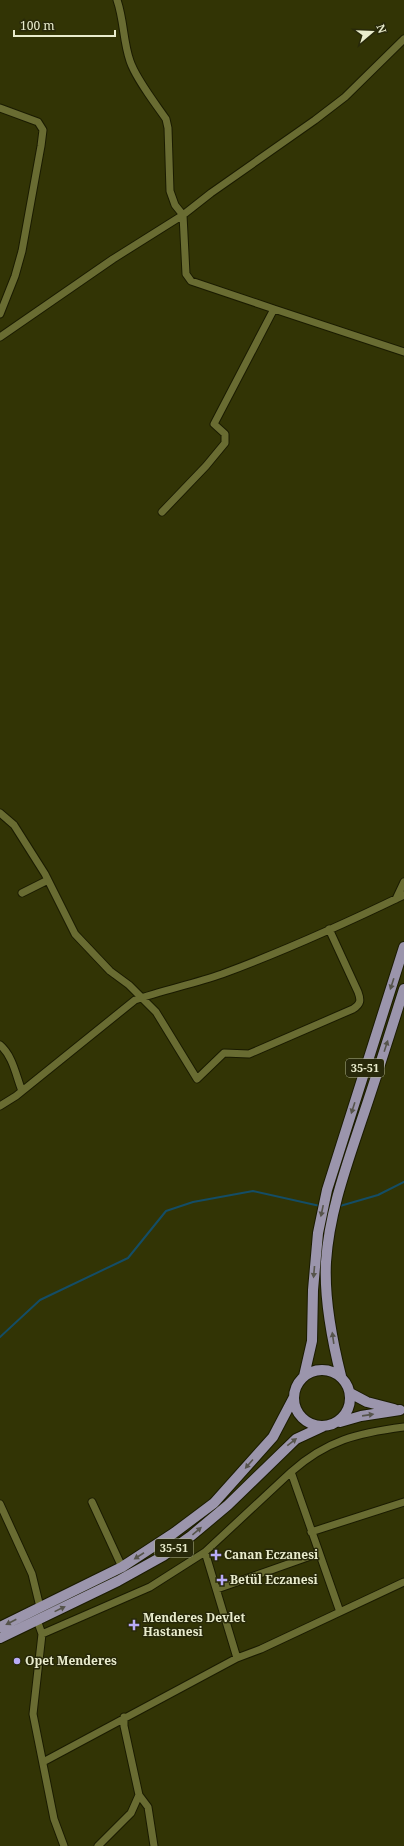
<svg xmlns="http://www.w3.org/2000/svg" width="404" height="1846" font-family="'Noto Serif',serif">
  <rect width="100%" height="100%" fill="#323405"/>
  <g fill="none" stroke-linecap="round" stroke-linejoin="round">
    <!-- stream -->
    <path stroke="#144d66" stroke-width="2" d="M340 1206 378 1195 404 1182
      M0 1337 40 1300 128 1258 166 1211 193 1202 253 1191 320 1206"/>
    <!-- street casing -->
    <g stroke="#1a1b00" stroke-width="9">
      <path id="street" d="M117 0C124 20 123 41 130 61 136 79 155 103 166 119L168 128 170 191 175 205 183 215 186 274 191 281 274 309 214 424 225 434V443L206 466 162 512
        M0 108 38 122 43 130 41 146 22 251 15 276 0 314
        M274 309 404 352
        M0 337 113 259 183 215 211 193 315 120 345 97 404 39
        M0 813 14 825 45 874 75 934 110 971 129 985 156 1012 197 1079 224 1053 249 1054 353 1009C361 1004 361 1000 358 992L329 929
        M22 893 48 880
        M396 899 404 882
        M0 1045C13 1056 16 1076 22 1091
        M0 1106 16 1096 135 1000C164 990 193 984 222 974 284 951 344 924 404 895
        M291 1472 340 1612
        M92 1502 122 1567
        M0 1504 32 1574 40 1607
        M311 1532 404 1502
        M205 1552 237 1658
        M217 1589 319 1553
        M37 1620 42 1634 33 1714 54 1819 64 1846
        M42 1634 150 1587 205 1552 291 1472C327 1440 358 1433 404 1427
        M43 1762 237 1658 261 1649 404 1582
        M139 1795 148 1807 154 1846
        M98 1846 131 1813 139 1795 124 1726V1717"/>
    </g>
    <!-- primary casing -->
    <g stroke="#1a1b00" stroke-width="12">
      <path id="primary" d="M294 1398a28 28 0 1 1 56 0a28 28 0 1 1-56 0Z
        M304 1376 312 1341 313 1290 318 1233 327 1190 404 947
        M341 1376C332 1340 324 1300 326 1262 329 1214 346 1167 361 1122 376 1078 390 1033 404 989
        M350 1393 367 1402 394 1409
        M340 1422 361 1416 400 1410
        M0 1627 122 1567 174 1533 214 1503 273 1437 294 1397
        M0 1638 118 1581 163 1556 191 1536 228 1505 296 1439 324 1426"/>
    </g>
    <!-- street -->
    <use href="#street" stroke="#696c32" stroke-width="7"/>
    <!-- primary -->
    <use href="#primary" stroke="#9b95ac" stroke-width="10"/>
  </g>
  <!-- one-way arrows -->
  <defs><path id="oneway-solid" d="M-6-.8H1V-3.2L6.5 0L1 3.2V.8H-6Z"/></defs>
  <g fill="#56544b">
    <use href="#oneway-solid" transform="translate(392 984) rotate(108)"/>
    <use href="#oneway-solid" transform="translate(386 1046) rotate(-72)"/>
    <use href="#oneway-solid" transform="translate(353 1108) rotate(108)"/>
    <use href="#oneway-solid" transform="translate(322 1211) rotate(102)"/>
    <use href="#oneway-solid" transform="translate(314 1272) rotate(95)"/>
    <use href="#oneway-solid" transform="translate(333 1338) rotate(-98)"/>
    <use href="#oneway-solid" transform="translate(368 1415) rotate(-8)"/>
    <use href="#oneway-solid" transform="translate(292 1442) rotate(-38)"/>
    <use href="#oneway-solid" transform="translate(249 1464) rotate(131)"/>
    <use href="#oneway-solid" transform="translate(197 1531) rotate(-40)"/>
    <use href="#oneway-solid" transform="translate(139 1556) rotate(147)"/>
    <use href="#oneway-solid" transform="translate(60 1609) rotate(-26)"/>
    <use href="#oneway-solid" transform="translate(11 1622) rotate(153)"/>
  </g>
  <!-- markers -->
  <g fill="#b8abf7" stroke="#28290a" stroke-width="1.5">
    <path d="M214 1549h4v4h4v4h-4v4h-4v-4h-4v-4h4z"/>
    <path d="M220 1574h4v4h4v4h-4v4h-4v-4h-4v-4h4z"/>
    <path d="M132 1619h4v4h4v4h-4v4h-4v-4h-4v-4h4z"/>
    <circle cx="17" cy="1661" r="4"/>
  </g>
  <g text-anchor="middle" stroke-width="3" stroke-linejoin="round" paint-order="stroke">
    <!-- shield labels -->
    <g fill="#28290a" stroke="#afb292" stroke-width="1">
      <rect x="346" y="1059" width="38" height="18" rx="3"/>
      <rect x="155" y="1539" width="38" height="18" rx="3"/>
    </g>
    <g font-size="11" font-weight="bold" fill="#e9eccd">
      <text x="365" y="1072">35-51</text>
      <text x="174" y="1552">35-51</text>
    </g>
    <!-- poi labels -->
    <g font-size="12" font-weight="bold" fill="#e9eccd" stroke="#28290a" text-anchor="start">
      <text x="224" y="1559">Canan Eczanesi</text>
      <text x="230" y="1584">Betül Eczanesi</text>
      <text x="143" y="1622">Menderes Devlet<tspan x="143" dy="14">Hastanesi</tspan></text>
      <text x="25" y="1665">Opet Menderes</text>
    </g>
  </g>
  <!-- north arrow -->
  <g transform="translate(372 32) rotate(71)" stroke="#28290a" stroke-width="3" paint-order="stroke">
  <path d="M0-3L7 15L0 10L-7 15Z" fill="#e9eccd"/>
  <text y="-6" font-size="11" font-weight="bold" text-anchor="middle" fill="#e9eccd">N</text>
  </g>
  <!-- scale -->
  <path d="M14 30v6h101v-6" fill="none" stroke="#e9eccd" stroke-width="2"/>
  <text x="20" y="30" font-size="12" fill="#e9eccd" stroke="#28290a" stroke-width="3" paint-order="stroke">100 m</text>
</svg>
